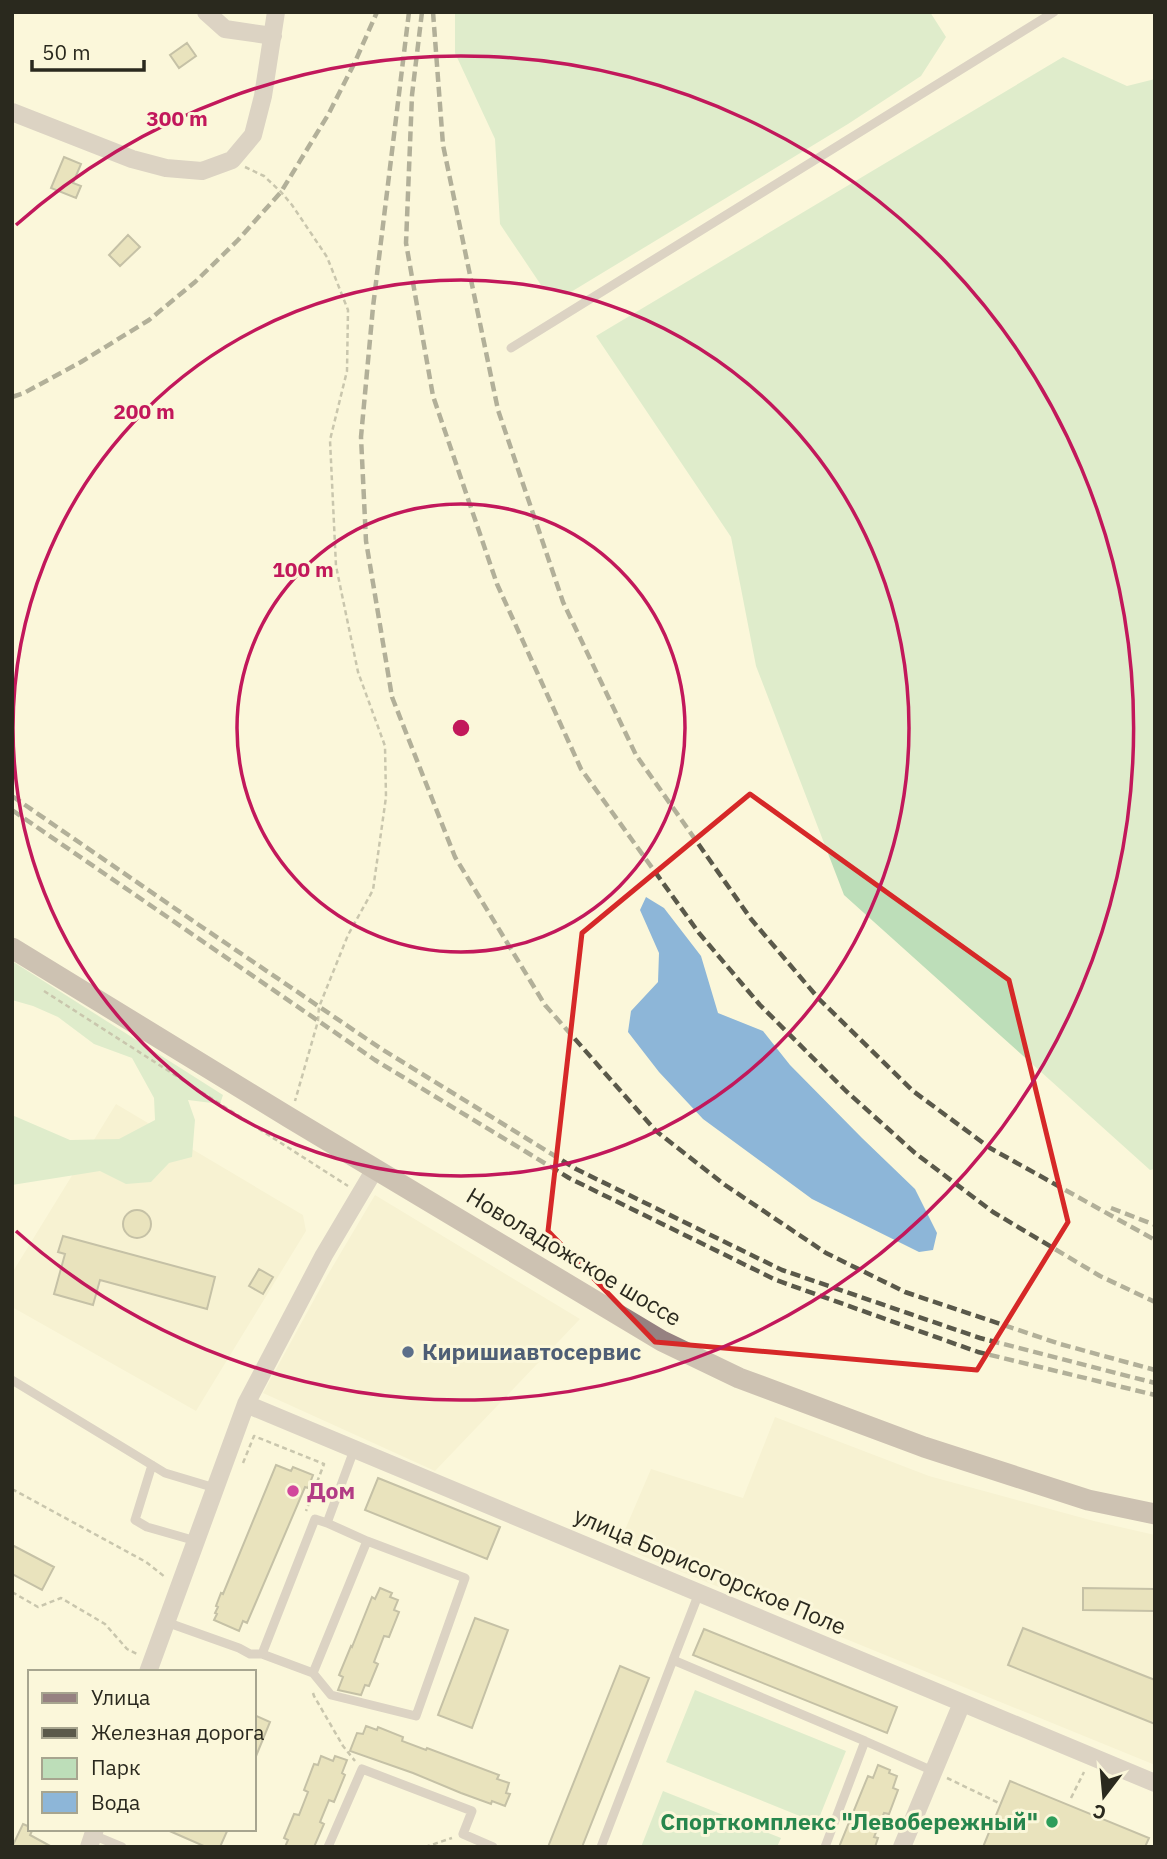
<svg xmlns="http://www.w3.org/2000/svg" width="1167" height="1859" font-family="'IBM Plex Sans',sans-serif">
  <rect width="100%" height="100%" fill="#fbf7da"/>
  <!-- built -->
  <path fill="#f1ebc8" d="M116 1104 303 1215 306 1231 196 1411 12 1307V1273Z
    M375 1195 580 1319 435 1471 263 1393 327 1276Z
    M775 1417 929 1476 1094 1521 1155 1535V1765L618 1546 651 1469 743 1498Z"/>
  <!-- green -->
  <path fill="#bddeb9" d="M455 12H930L946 37 921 76 848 124 566 295 541 285 500 224 495 139 455 53Z
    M1063 57 1127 86 1155 79V1169L1150 1170 844 895 756 666 731 537 596 336Z
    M12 961 223 1095 220 1104 188 1100 195 1120 192 1157 169 1163 151 1182 126 1184 100 1171 12 1185V1115L70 1140 119 1139 155 1120 154 1098 132 1058 94 1044 58 1017 33 1006 12 1000Z
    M695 1690 846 1751 817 1823 666 1762Z
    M663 1791 781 1838 777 1847H641Z"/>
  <!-- water -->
  <path fill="#8db6d8" d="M646 897 664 908 701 956 718 1013 763 1031 790 1065 862 1138 915 1189 937 1233 933 1250 919 1252 812 1199 703 1119 659 1072 628 1032 631 1011 658 982 659 953 640 910Z"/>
  <!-- building -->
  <path fill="#d3cb9a" stroke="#847f66" stroke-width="2" d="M187 43 196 56 179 68 170 55Z
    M64 157 81 164 73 183 81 186 76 198 51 188Z
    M128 235 140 247 120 266 109 255Z
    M123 1224a14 14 0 1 1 28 0a14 14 0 1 1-28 0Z
    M63 1236 215 1277 207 1309 100 1280 93 1305 54 1294 65 1254 58 1252Z
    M259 1269 273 1277 263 1294 249 1286Z
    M276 1465 291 1471 293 1467 313 1475 308 1488 305 1487 247 1623 243 1621 239 1631 214 1620 217 1614 215 1613 218 1607 216 1606 221 1593 223 1594Z
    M378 1478 500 1527 487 1559 365 1510Z
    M12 1545 54 1567 42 1590 12 1574Z
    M380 1588 392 1593 390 1597 398 1600 394 1610 399 1612 389 1637 384 1636 374 1662 378 1664 369 1686 365 1685 361 1695 338 1690 343 1677 339 1675 351 1646 352 1647 372 1597 375 1599Z
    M1083 1588 1155 1589V1611L1083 1610Z
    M475 1618 508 1630 472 1728 438 1715Z
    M1023 1628 1155 1680V1724L1008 1665Z
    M704 1629 897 1707 887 1733 693 1655Z
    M620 1666 649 1678 582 1847H548Z
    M254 1715 270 1722 254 1761Z
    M366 1726 377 1730 378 1727 403 1737 402 1741 426 1750 427 1748 499 1775 497 1779 509 1783 506 1793 510 1794 505 1806 492 1801 491 1804 461 1793 413 1773 350 1751 357 1733 363 1734Z
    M321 1756 333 1761 335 1756 347 1760 342 1773 345 1775 334 1802 329 1800 320 1822 324 1824 314 1847H285L288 1840 284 1838 294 1814 299 1815 308 1792 304 1790 314 1764 318 1765Z
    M878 1765 890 1770 889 1773 897 1776 893 1788 898 1790 889 1814 884 1813 874 1837 878 1838 875 1847H839L868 1776 873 1778Z
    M1010 1781 1149 1838 1145 1847H983Z
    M23 1824 30 1827V1829H33L30 1835 52 1847H12Z
    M165 1829H228L220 1847H206Z"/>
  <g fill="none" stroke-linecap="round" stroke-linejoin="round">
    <!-- path -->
    <path stroke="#8c8a76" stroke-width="2.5" stroke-dasharray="5 3.5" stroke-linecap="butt" d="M245 167 264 176 281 192 292 205 327 257 348 310 347 371 330 440 336 566 358 672 385 746 386 797 373 890 348 935 319 1007 318 1021 295 1101
      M44 991 348 1186
      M243 1463 254 1436 324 1464 306 1511
      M12 1489 146 1562 165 1577
      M12 1592 38 1607 61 1598 105 1624 127 1649 139 1655
      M313 1693 314 1696 343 1746 355 1761
      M947 1778 1001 1804
      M1071 1798 1084 1772
      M425 1847 452 1838"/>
    <!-- lane -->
    <path stroke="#b5a7a7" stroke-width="9" d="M511 348 1054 12
      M12 1380 165 1473 215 1488
      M152 1465 135 1520 147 1527 196 1541
      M166 1622 239 1648 250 1654H262L313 1673 367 1541 327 1523 354 1450
      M262 1654 315 1519 327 1523
      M673 1660 699 1593
      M313 1673 331 1695 416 1716 465 1578 367 1541
      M865 1741 933 1771
      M93 1835 122 1847
      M328 1847 362 1769 472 1811 463 1834 493 1847
      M601 1847 673 1660 865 1741 825 1847"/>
    <!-- street -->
    <path stroke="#b5a7a7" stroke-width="18" d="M206 12 225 29 273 36
      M12 112 132 159 166 168 202 171 232 160 253 135 263 96 276 12
      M246 1404 1155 1783
      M148 1672 246 1404 324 1255 375 1169
      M89 1847 95 1829
      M902 1847 962 1703"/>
    <!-- secondary -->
    <path stroke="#968181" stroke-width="21" d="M12 948 290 1118 662 1341 739 1378 924 1447 1088 1500 1155 1514"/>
    <!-- rail -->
    <path stroke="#5a594a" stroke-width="4.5" stroke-dasharray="10 5" stroke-linecap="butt" d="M409 12 373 307 361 437 366 541 392 697 455 857 545 1005 656 1131 725 1185 826 1253 905 1292 1060 1344 1155 1370
      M422 12 412 95 406 243 433 396 497 584 581 769 699 933 760 1005 846 1091 915 1153 993 1212 1100 1276 1155 1302
      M433 12 443 145 498 410 563 602 636 755 751 919 819 999 913 1091 990 1148 1155 1240
      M12 397 24 393 81 362 149 320 195 282 238 240 281 192 328 115 355 62 377 12
      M12 796 199 925 380 1048 576 1169 782 1270 980 1338 1155 1383
      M12 810 375 1060 569 1178 776 1280 978 1352 1155 1395
      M1111 1208 1155 1225"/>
  </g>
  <!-- marked area -->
  <path d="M0 0H1167V1859H0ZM750 794 1009 980 1068 1222 977 1370 655 1342 548 1231 582 933Z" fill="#fbf7da" fill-opacity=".55" fill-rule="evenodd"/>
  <path fill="none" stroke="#d62828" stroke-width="5" stroke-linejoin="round" d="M750 794 1009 980 1068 1222 977 1370 655 1342 548 1231 582 933Z"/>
  <!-- distance rings -->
  <g fill="none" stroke="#c2185b" stroke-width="3.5">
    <circle cx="461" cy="728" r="224"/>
    <circle cx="461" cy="728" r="448"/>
    <path d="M16 225A672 672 0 1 1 16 1231"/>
  </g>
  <!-- markers -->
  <circle fill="#5c6f8a" stroke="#fbf7da" stroke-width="2.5" cx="408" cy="1352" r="7"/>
  <circle fill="#d1479c" stroke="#fbf7da" stroke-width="2.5" cx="293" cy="1491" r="7"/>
  <circle fill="#2e9e5b" stroke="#fbf7da" stroke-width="2.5" cx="1052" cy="1822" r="7"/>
  <g text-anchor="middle" stroke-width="6" stroke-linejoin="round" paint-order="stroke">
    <!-- street labels -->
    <g font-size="23" fill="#2a291e" stroke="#fbf7da">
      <text transform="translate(574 1257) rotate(31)" y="8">Новоладожское шоссе</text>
      <text transform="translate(710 1571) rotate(23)" y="8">улица Борисогорское Поле</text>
    </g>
    <!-- service labels -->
    <g font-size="23" font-weight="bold" fill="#4e5e75" stroke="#fbf7da" text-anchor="start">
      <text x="422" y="1360">Киришиавтосервис</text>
    </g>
    <!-- hotel labels -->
    <g font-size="23" font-weight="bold" fill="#b23c85" stroke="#fbf7da" text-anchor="start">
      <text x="307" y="1499">Дом</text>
    </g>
    <!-- leisure labels -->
    <g font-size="23" font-weight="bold" fill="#27864d" stroke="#fbf7da" text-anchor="end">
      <text x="1038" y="1830">Спорткомплекс "Левобережный"</text>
    </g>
  </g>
  <circle cx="461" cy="728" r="10" fill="#c2185b" stroke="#fbf7da" stroke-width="3.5"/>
  <g font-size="21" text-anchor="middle" font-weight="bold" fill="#c2185b" stroke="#fbf7da" stroke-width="6" stroke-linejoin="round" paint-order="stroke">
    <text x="177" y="126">300 m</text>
    <text x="144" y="419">200 m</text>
    <text x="303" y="577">100 m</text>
  </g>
  <!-- border -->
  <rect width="1167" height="1859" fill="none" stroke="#2a291e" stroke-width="28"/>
  <!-- legend -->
  <rect x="28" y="1670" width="228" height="161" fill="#fbf7da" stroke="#a7a58f" stroke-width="2"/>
  <rect x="42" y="1693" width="35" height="10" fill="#968181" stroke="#a7a58f" stroke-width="2"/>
  <text x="91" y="1705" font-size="21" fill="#2a291e">Улица</text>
  <rect x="42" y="1728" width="35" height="10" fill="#5a594a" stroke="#a7a58f" stroke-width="2"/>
  <text x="91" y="1740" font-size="21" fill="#2a291e">Железная дорога</text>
  <rect x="42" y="1758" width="35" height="21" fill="#bddeb9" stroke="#a7a58f" stroke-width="2"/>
  <text x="91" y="1775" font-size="21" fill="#2a291e">Парк</text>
  <rect x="42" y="1792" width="35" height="21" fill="#8db6d8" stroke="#a7a58f" stroke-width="2"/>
  <text x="91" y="1810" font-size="21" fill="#2a291e">Вода</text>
  <!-- north arrow -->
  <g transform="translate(1104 1796) rotate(196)" stroke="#fbf7da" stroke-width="5" paint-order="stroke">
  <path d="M0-5L12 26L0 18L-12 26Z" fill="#2a291e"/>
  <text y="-10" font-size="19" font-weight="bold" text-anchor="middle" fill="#2a291e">С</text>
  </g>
  <!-- scale -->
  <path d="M32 60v10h112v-10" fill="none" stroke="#2a291e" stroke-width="3.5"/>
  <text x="42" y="60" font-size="21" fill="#2a291e" stroke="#fbf7da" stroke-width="5" paint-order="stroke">50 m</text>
</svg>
